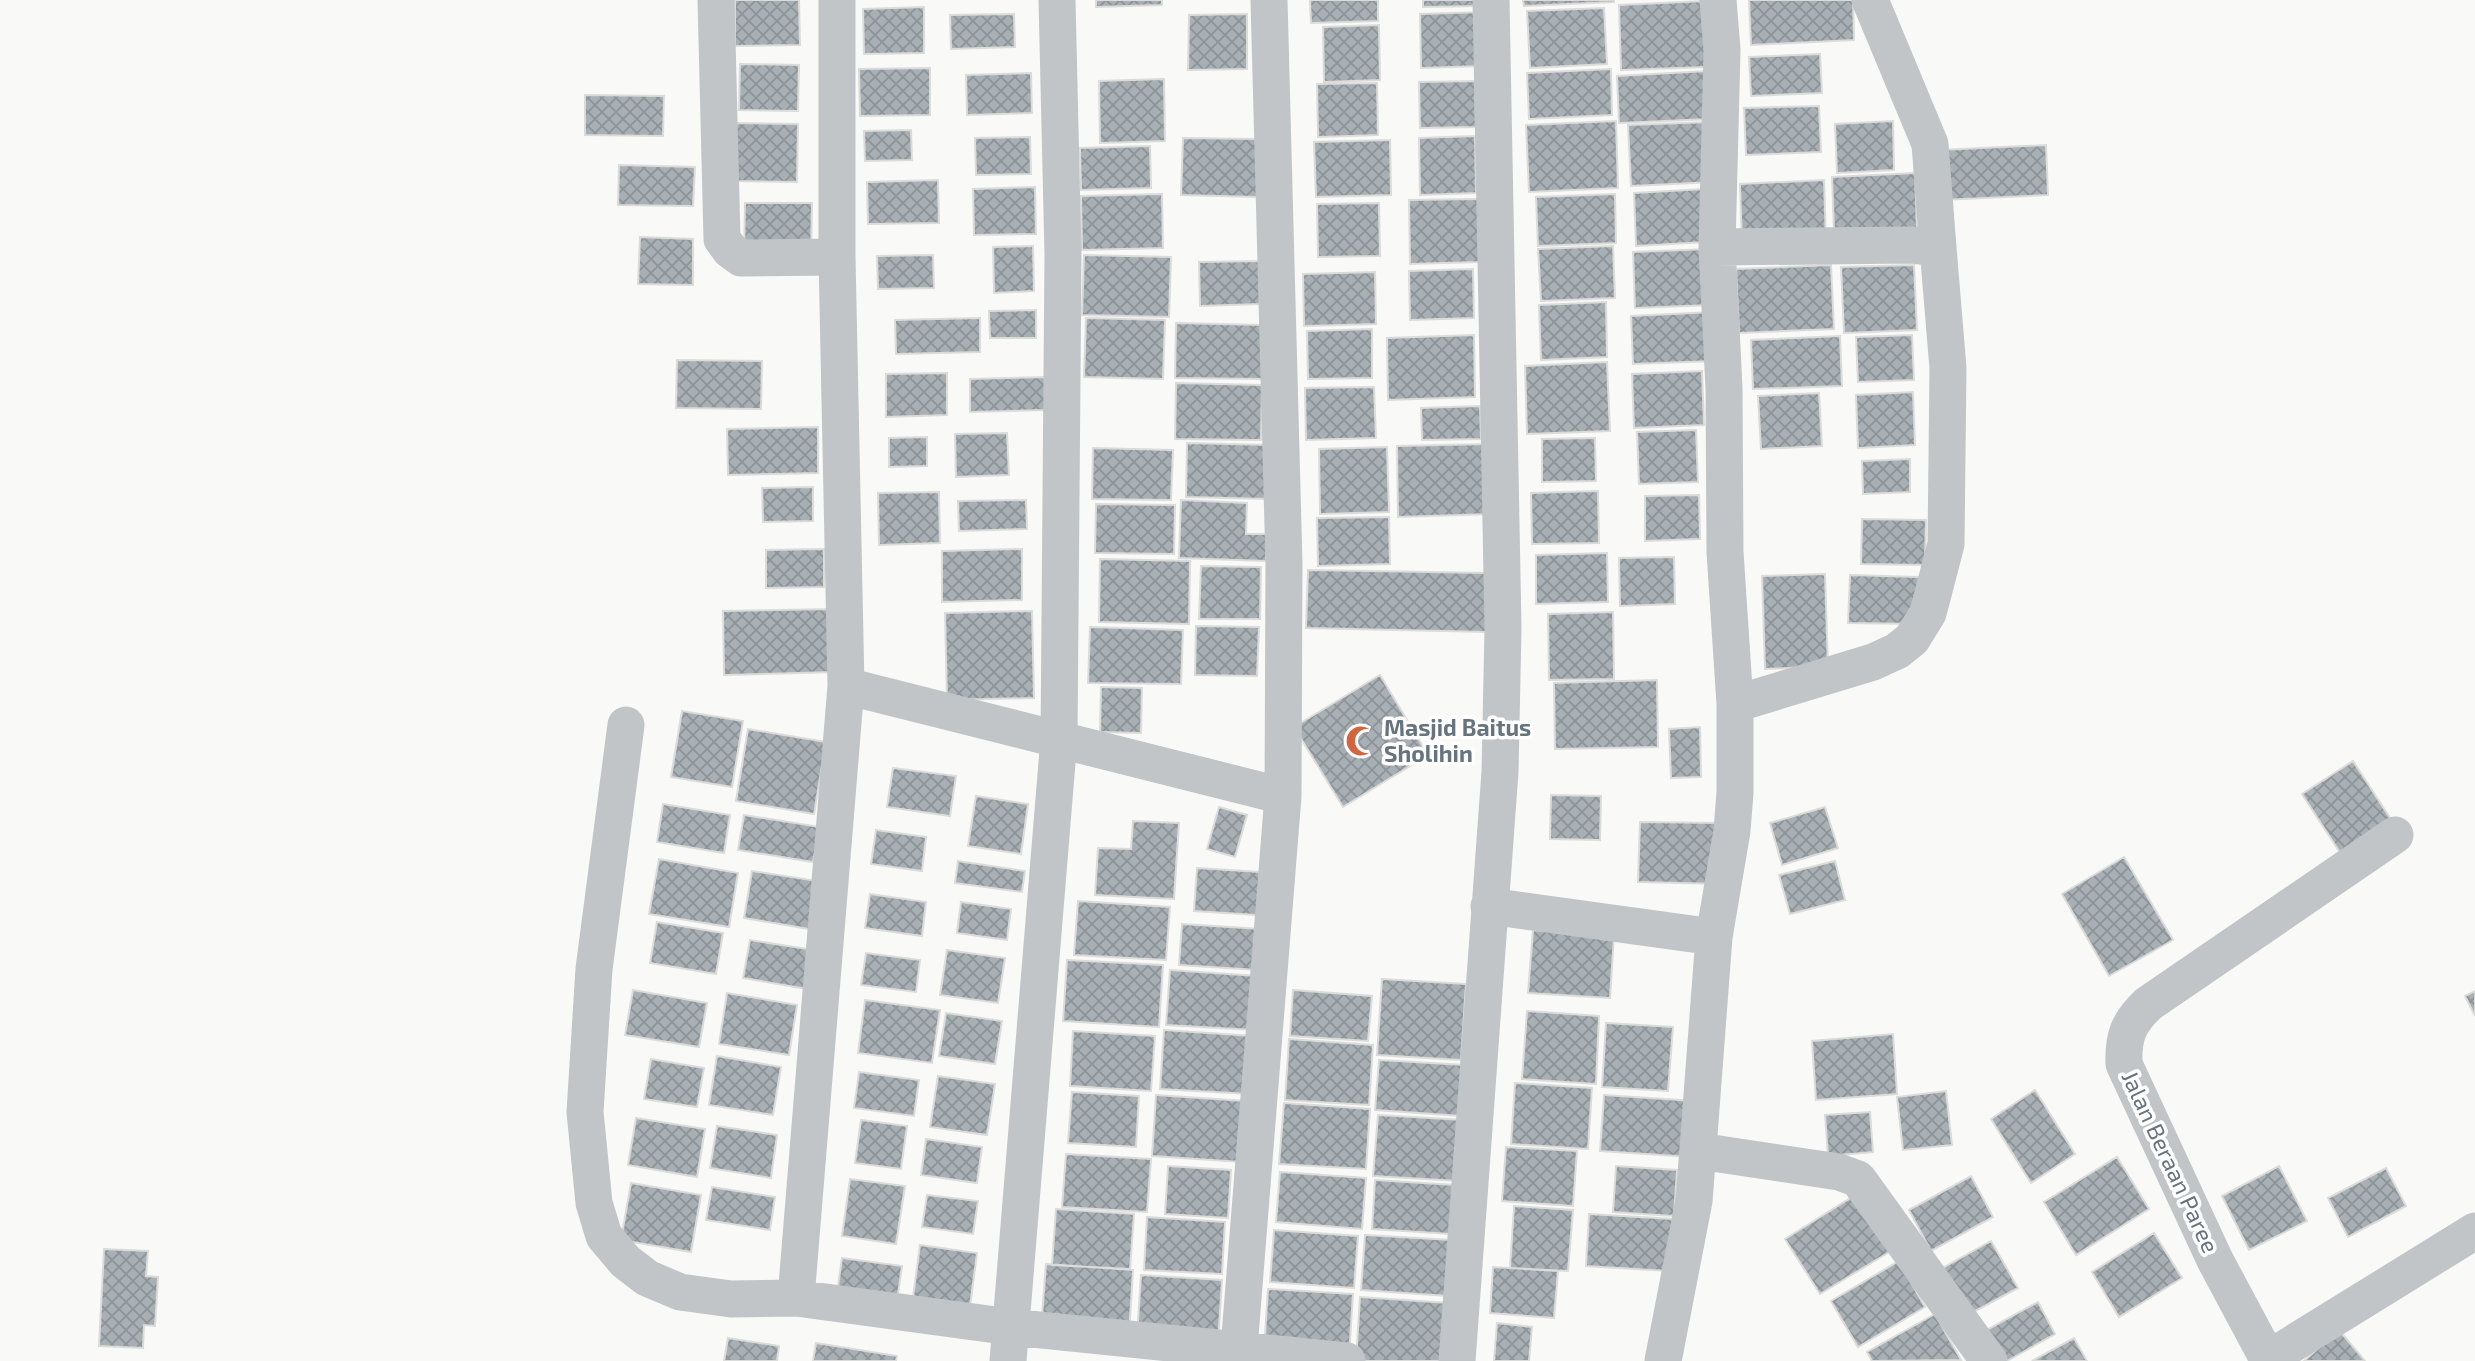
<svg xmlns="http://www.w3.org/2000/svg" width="2475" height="1361" font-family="'Exo 2',sans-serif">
  <defs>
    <pattern id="building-cross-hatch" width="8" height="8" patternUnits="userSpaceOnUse" patternTransform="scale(1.75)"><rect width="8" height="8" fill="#a9b0b5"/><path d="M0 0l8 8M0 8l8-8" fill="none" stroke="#8d9498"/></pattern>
  </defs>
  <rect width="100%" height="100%" fill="#f9f9f7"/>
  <!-- building -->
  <path fill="url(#building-cross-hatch)" stroke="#dbdbda" stroke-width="2" d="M735 0H799L800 45 735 46Z
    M1096 0H1162V5L1096 7Z
    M1310 0H1378V21L1311 23Z
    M1423 0H1476V6L1423 7Z
    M1523 0H1614V2L1524 6Z
    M1749 0H1853L1854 40 1751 45Z
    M1705 1 1707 67 1621 70 1619 5Z
    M924 7V53L864 54 863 9Z
    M1604 8 1607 64 1530 68 1527 11Z
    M1482 12V66L1421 68 1420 14Z
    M1014 14 1015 47 951 49 950 15Z
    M1247 14V69L1188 70 1189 15Z
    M1379 25 1380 80 1324 82 1323 27Z
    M1820 54 1822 93 1751 96 1749 57Z
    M740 64 799 65 798 111 739 110Z
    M930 68V115L860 116 859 69Z
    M1611 69 1612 115 1529 119 1527 73Z
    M1708 71 1710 119 1619 123 1617 76Z
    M1031 73 1032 113 967 115 966 75Z
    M1164 79 1165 141 1100 143 1099 81Z
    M1475 81 1476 127 1420 128 1419 82Z
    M1377 83 1378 135 1318 137 1317 84Z
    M585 95 664 96 663 136 585 135Z
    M1819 106 1821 152 1746 155 1744 108Z
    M1616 121 1618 188 1529 192 1526 125Z
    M1893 121 1894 170 1837 173 1835 124Z
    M1712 122 1714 182 1631 186 1628 125Z
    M735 123 798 124 797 182 733 181Z
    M911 130 912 160 865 161 864 131Z
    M1475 136 1476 193 1420 195 1419 138Z
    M1030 137 1031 174 976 175 975 138Z
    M1183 138 1258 139 1257 197 1181 195Z
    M1390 140 1391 195 1316 197 1314 142Z
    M2046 145 2048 195 1942 200 1940 150Z
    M1150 146 1151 188 1081 190 1080 148Z
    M619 165 695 167 693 206 618 205Z
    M1915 173 1917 228 1834 232 1832 177Z
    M938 180 939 223 868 224 867 182Z
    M1824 180 1826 240 1742 244 1740 184Z
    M1035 187 1036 234 974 235 973 189Z
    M1704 189 1706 242 1636 246 1634 193Z
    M1162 194 1163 248 1082 250 1081 196Z
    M1615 194 1616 243 1538 246 1536 197Z
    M1478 199 1479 262 1410 264 1409 200Z
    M745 203H812L811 254 744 253Z
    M1379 203 1380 256 1318 257 1317 204Z
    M640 237 693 239V285L638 284Z
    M1033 246 1034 291 994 293 993 247Z
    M1613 246 1615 298 1541 301 1538 249Z
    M1708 249 1711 305 1635 308 1633 252Z
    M933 255 934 288 878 289 877 256Z
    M1084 255 1171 257 1169 317 1082 315Z
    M1260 261V304L1200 306 1199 262Z
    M1831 265 1834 329 1739 333 1736 269Z
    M1914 265 1917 330 1844 333 1841 267Z
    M1473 269 1474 318 1410 320 1409 271Z
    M1375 272 1376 324 1304 326 1303 274Z
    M1606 302 1607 357 1541 360 1539 305Z
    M1036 310V338H990L989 311Z
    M1713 312 1714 361 1633 364 1631 316Z
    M980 318V352L896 354 895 320Z
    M1086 318 1165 320 1163 379 1084 377Z
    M1176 323 1264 325 1263 379 1175 378Z
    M1372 329V378L1308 379 1307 331Z
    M1474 335 1475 397 1388 400 1387 338Z
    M1912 335 1914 380 1858 382 1856 337Z
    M1840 336 1842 386 1753 389 1751 340Z
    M677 360 762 361 761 409 676 408Z
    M1607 362 1610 431 1527 434 1525 366Z
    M1702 371 1704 425 1634 428 1632 374Z
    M947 373V415L886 417V374Z
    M1048 377V410L970 412V379Z
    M1176 383 1262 385 1261 440 1175 439Z
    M1374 387 1376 438 1306 440 1305 388Z
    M1913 392 1915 445 1858 448 1856 395Z
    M1819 393 1822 446 1761 449 1758 396Z
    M1480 406 1481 439 1422 440 1421 408Z
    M818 427V473L728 475 727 429Z
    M1696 430 1698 482 1639 484 1637 432Z
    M1007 433 1009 475 956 477 955 434Z
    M927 437V466L889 467V438Z
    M1595 438 1596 481 1542 482V439Z
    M1187 443 1270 445 1269 499 1186 497Z
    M1489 444 1491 514 1398 517 1397 446Z
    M1387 447 1389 512 1320 514 1319 449Z
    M1093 448 1173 450 1171 500 1092 499Z
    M1910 459V492L1863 494 1862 461Z
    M813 487V521L763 522 762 488Z
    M1598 491 1599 543 1532 544 1531 493Z
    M939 492 940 543 879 545 878 493Z
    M1699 495 1700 539 1645 541V496Z
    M1026 500 1027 529 959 531 958 501Z
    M1181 500 1247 503 1246 534H1267L1266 561 1179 558Z
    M1096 504 1175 505 1174 554 1095 553Z
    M1389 517 1390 564 1318 566 1317 518Z
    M1862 519 1926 520 1925 565 1861 564Z
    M824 549V587L766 588V550Z
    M1022 549V600L942 602V551Z
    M1607 553 1608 602 1536 604V555Z
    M1674 557 1675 604 1620 606 1619 558Z
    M1100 559 1190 561 1189 624 1099 622Z
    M1201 566 1261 567 1260 619H1199Z
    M1308 570 1489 573 1487 632 1306 628Z
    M1825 574 1828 666 1765 669 1762 576Z
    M1850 575 1919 577 1917 624 1848 623Z
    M835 609 836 672 724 675 723 611Z
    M1032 611 1034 698 947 700 945 613Z
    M1613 612 1614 679 1549 680 1548 614Z
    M1196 626 1259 627 1257 676 1195 675Z
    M1090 627 1183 630 1181 684 1088 683Z
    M1380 675 1428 755 1343 807 1294 727Z
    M1657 680 1658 747 1555 749 1554 683Z
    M1101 687 1142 688 1141 733 1100 732Z
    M682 711 743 721 732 787 671 777Z
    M1700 727 1701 777 1671 778 1669 729Z
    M748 729 826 742 814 814 736 801Z
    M2353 761 2392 821 2341 854 2302 794Z
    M893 768 956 776 950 816 887 807Z
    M1551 795 1601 796 1600 840 1550 839Z
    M976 796 1028 804 1021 854 968 846Z
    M663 804 730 815 724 853 657 842Z
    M1219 807 1247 815 1235 857 1207 849Z
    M1825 807 1838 848 1782 865 1770 823Z
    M744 815 820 827 813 862 738 850Z
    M1133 821 1179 823 1174 899 1095 895 1098 848 1131 849Z
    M1640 822 1721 823 1720 884 1638 882Z
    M876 830 926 837 922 871 871 864Z
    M2124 857 2173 940 2109 976 2062 894Z
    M659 859 738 873 729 927 649 914Z
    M958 861 1025 871 1022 892 955 883Z
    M1835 861 1845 900 1790 914 1779 875Z
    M1197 868 1260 872 1257 915 1194 911Z
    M752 871 824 882 815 930 744 918Z
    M870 894 926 902 922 936 865 928Z
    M1078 901 1170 907 1166 960 1074 955Z
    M961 902 1011 909 1007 940 957 933Z
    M657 922 723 933 716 974 650 963Z
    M1182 924 1261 929 1258 970 1179 965Z
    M1533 930 1614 936 1610 998 1528 993Z
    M750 940 814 950 807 989 743 978Z
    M947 950 1005 958 998 1003 940 995Z
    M866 953 920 960 916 992 861 985Z
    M1067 960 1163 965 1159 1027 1063 1021Z
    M1170 970 1258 976 1254 1030 1166 1025Z
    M1382 979 1466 984 1461 1060 1377 1055Z
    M633 990 707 1003 699 1047 625 1035Z
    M1293 990 1372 996 1368 1041 1290 1036Z
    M2475 991V1016L2465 996Z
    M727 993 797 1005 789 1055 719 1044Z
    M865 1000 940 1010 932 1063 858 1053Z
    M1527 1011 1599 1016 1596 1084 1522 1079Z
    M946 1013 1002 1021 995 1064 939 1056Z
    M1606 1023 1673 1027 1668 1091 1602 1087Z
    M1164 1030 1253 1036 1249 1094 1160 1089Z
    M1073 1031 1155 1036 1151 1091 1070 1086Z
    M1893 1034 1897 1094 1816 1100 1812 1041Z
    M1289 1039 1373 1045 1369 1105 1285 1100Z
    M717 1056 781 1067 773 1115 709 1105Z
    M651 1059 704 1068 697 1107 644 1099Z
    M1379 1060 1465 1065 1462 1116 1375 1110Z
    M859 1072 919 1080 914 1116 854 1108Z
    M938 1076 995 1084 987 1135 930 1127Z
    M1515 1083 1592 1088 1588 1149 1511 1144Z
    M2035 1090 2075 1154 2031 1183 1991 1119Z
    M1946 1091 1952 1145 1903 1150 1897 1097Z
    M1072 1092 1139 1096 1136 1147 1068 1143Z
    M1156 1095 1245 1101 1241 1162 1152 1156Z
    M1604 1095 1695 1101 1691 1157 1600 1151Z
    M1284 1103 1370 1109 1366 1169 1279 1164Z
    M1870 1112 1873 1152 1828 1156 1825 1115Z
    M1378 1115 1464 1120 1459 1181 1373 1176Z
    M636 1118 705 1129 697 1177 628 1165Z
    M861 1120 907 1126 901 1169 855 1163Z
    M717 1126 777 1135 771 1178 710 1168Z
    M926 1139 982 1147 977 1183 921 1175Z
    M1506 1147 1577 1151 1573 1206 1502 1201Z
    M1066 1154 1151 1159 1147 1212 1062 1207Z
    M2117 1157 2149 1209 2076 1255 2044 1202Z
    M1168 1166 1231 1170 1228 1218 1165 1214Z
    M1616 1166 1677 1170 1674 1216 1613 1212Z
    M2279 1166 2307 1221 2249 1250 2222 1196Z
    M2386 1168 2406 1206 2348 1237 2328 1198Z
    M1280 1172 1366 1178 1362 1229 1276 1222Z
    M1971 1176 1993 1217 1931 1251 1909 1210Z
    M850 1179 905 1186 896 1244 842 1236Z
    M1375 1180 1455 1185 1451 1234 1372 1229Z
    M631 1183 701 1195 691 1252 621 1240Z
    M712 1187 775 1197 770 1230 706 1220Z
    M1857 1194 1891 1251 1820 1294 1785 1239Z
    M927 1195 978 1201 973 1234 922 1227Z
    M1514 1206 1573 1210 1568 1271 1510 1268Z
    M1056 1209 1134 1214 1130 1269 1052 1265Z
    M1589 1214 1673 1219 1668 1271 1586 1266Z
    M1147 1217 1225 1222 1222 1274 1144 1270Z
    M1274 1230 1358 1236 1354 1288 1270 1282Z
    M2154 1233 2182 1278 2119 1317 2092 1272Z
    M1365 1235 1452 1240 1448 1296 1361 1290Z
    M1991 1241 2018 1288 1966 1316 1941 1269Z
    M920 1245 977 1253 969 1314 912 1305Z
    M104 1249 148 1251 146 1276 158 1277 155 1326 144 1325 143 1348 99 1346Z
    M842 1258 902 1266 896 1308 836 1300Z
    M1899 1261 1925 1307 1858 1347 1831 1301Z
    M1046 1264 1133 1270 1129 1334 1041 1329Z
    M1493 1267 1558 1271 1554 1318 1490 1313Z
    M1141 1275 1222 1280 1218 1342 1137 1337Z
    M1268 1289 1353 1294 1349 1356 1264 1350Z
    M1360 1297 1449 1303 1444 1361H1356Z
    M2038 1302 2055 1334 2007 1361 1981 1333Z
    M1935 1314 1961 1360 1872 1361 1867 1352Z
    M1497 1323 1532 1327 1529 1361H1494Z
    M2339 1330 2365 1361H2304Z
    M728 1338 779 1346 777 1361H724Z
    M2074 1338 2087 1361H2032Z
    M816 1343 897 1356 896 1361H813Z"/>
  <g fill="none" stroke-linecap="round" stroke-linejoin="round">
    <!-- street -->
    <path stroke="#c1c5c8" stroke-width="37" d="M716 0 722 239 730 250 741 258 837 257
      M1717 247 1912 245 1938 248 1930 144 1870 0
      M846 686 1283 796
      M1735 704 1873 662 1897 651 1912 639 1928 613 1946 544 1948 368 1938 248
      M626 725 594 969 585 1112 594 1203 604 1236 625 1261 647 1278 680 1292 731 1299 796 1298 1011 1327 1347 1361
      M1489 906 1714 937
      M1699 1151 1839 1172 1858 1179 1989 1361
      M796 1298 846 686 837 257V0
      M2268 1359 2475 1231
      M1008 1361 1059 738 1063 255 1057 0
      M1238 1361 1283 796 1284 564 1269 0
      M1457 1361 1500 772 1503 628 1491 0
      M1663 1361 1694 1201 1714 937 1732 831 1735 792V704L1725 552 1724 388 1717 247 1722 50 1718 0
      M2269 1361 2215 1260 2124 1064C2123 1037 2128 1023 2148 1004L2395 835"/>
  </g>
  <!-- icons -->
  <defs>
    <g id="mosque-bare" transform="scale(2.415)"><path d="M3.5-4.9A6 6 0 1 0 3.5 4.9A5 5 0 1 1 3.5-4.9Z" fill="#d3643d" stroke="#fff" stroke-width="2.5" paint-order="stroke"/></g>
  </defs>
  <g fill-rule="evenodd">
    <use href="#mosque-bare" x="1361" y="741"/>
  </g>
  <g text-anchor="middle" stroke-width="7" stroke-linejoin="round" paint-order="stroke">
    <!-- poi labels -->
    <g font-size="23" font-weight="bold" fill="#66747f" stroke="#fff" text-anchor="start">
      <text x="1384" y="736">Masjid Baitus<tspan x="1384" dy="26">Sholihin</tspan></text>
    </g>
    <!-- street labels -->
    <g font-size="23" fill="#66747f" stroke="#fff">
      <text transform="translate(2170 1162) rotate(65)" y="8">Jalan Beraan Paree</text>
    </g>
  </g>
</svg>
